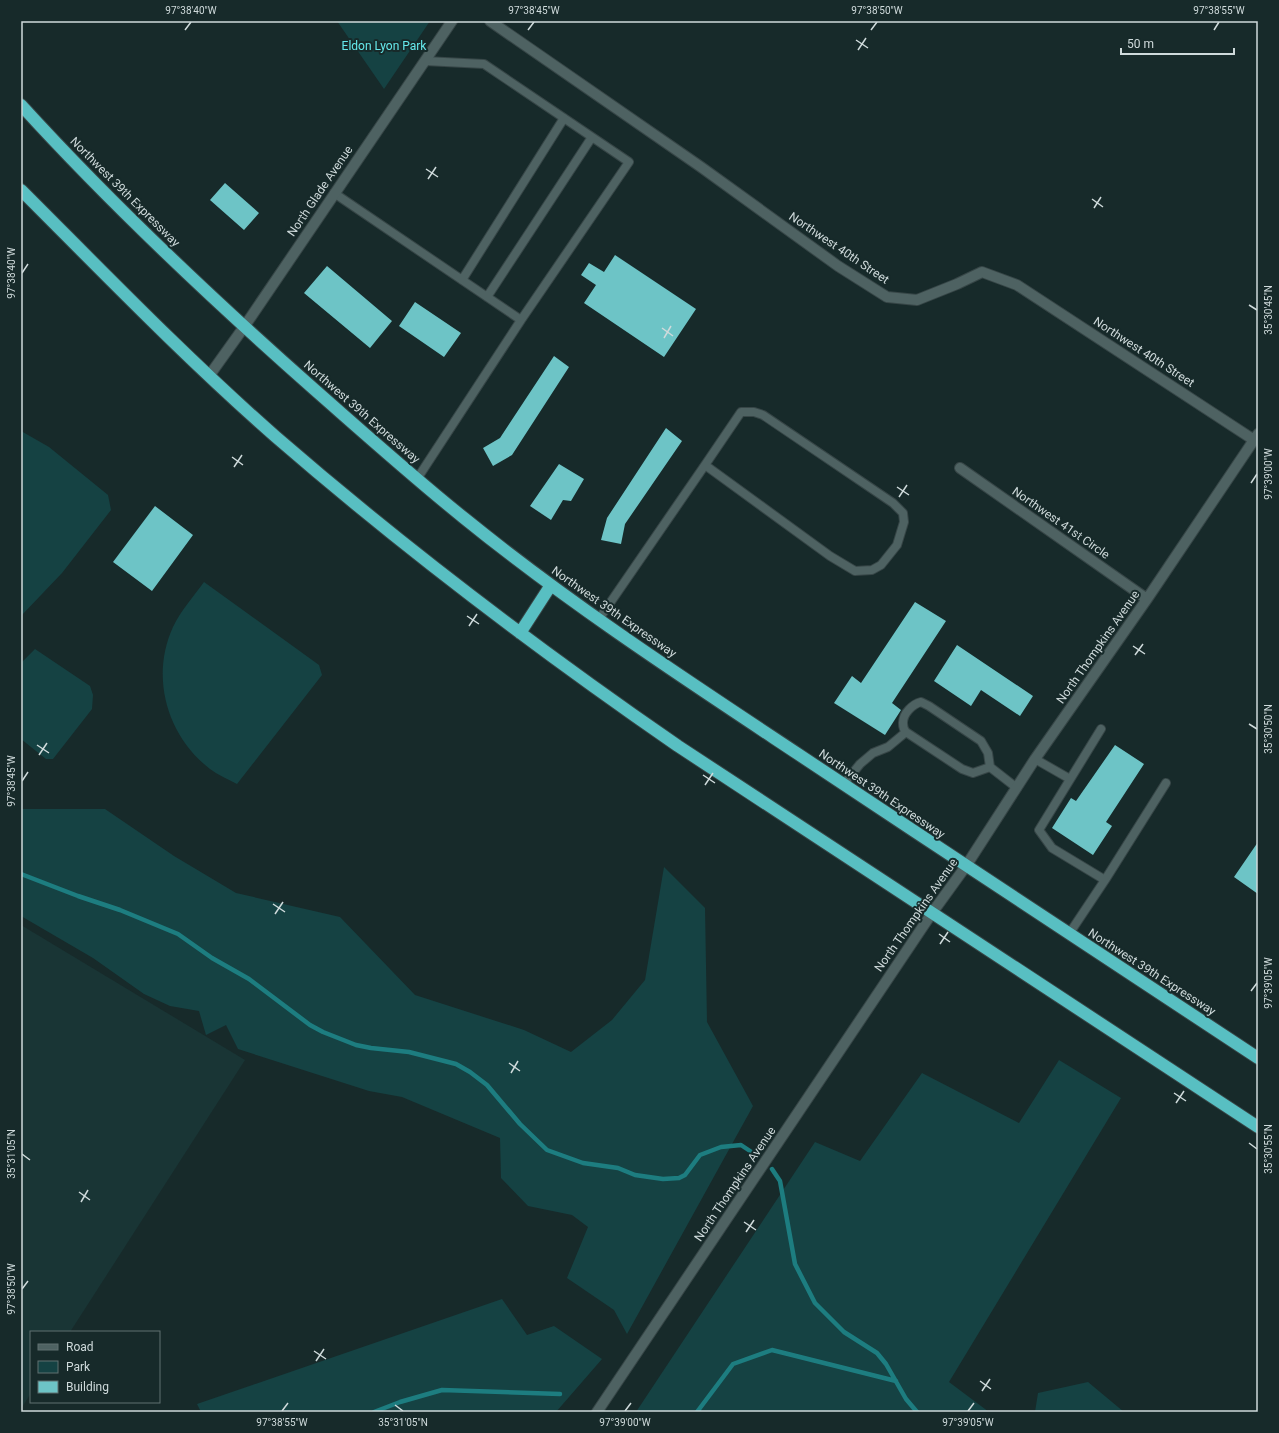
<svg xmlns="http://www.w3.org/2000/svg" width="1279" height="1433" font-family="Roboto,sans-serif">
  <rect width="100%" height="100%" fill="#172a2a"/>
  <!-- built -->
  <path fill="#193535" d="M21 925 245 1060 70 1332H31V1393L21 1409Z"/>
  <!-- green -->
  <path fill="#154243" d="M337 21H430L384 89Z
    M21 431 49 447 108 495 111 510 62 573 21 616Z
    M204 582 319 665 322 675 237 784C228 779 218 775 210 769 167 736 150 677 173 627 181 610 194 596 204 582Z
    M35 649 90 686 93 695 92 709 53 759H46L21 739V663Z
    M21 809H105L174 856 236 893 340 917 415 995 524 1030 571 1052 612 1020 645 980 664 867 705 908 707 1022 753 1106 627 1334 614 1310 567 1278 588 1227 572 1215 528 1206 501 1178 500 1138 402 1097 369 1091 238 1049 226 1025 206 1035 199 1011 170 1006 144 994 93 958 21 916Z
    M1059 1060 1121 1098 949 1382 989 1412H636L815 1142 860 1161 922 1073 1019 1123Z
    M502 1299 527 1335 554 1326 602 1359 556 1412H201L197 1404Z
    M1088 1382 1124 1412H1035L1038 1393Z"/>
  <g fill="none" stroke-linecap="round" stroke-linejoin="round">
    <!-- stream -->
    <path stroke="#1d7d80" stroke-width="4.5" d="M21 874 78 896 120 910 178 934 212 958 249 979 310 1025 323 1032 356 1045 371 1048 409 1052 456 1064 470 1072 487 1085 520 1124 547 1150 583 1163 618 1168 635 1175 663 1179 679 1178 685 1175 700 1155 721 1147 741 1145 756 1155
      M772 1169 780 1181 795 1264 815 1303 844 1332 877 1353 886 1364 906 1399 917 1412
      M374 1412 400 1402 442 1390 560 1394
      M697 1412 733 1364 772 1350 896 1381"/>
  </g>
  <!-- building -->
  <path fill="#6dc4c6" d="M225 183 259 213 244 230 210 200Z
    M615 255 696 309 664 357 584 303 596 285 581 275 589 263 604 272Z
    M327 266 392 321 370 348 304 293Z
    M415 302 461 333 444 357 399 326Z
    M554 356 569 367 512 455 493 466 483 448 500 438Z
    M666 428 682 441 625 524 621 544 601 540 607 518Z
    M559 464 584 479 571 501 563 500 551 520 530 506Z
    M155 506 193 535 152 591 113 562Z
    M915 602 946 621 892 703 901 710 885 735 834 703 852 676 861 683Z
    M957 645 1033 696 1020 716 981 690 971 706 934 681Z
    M1115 745 1144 764 1106 822 1112 826 1093 855 1052 828 1071 798 1076 801Z
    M1258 842V894L1234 877Z"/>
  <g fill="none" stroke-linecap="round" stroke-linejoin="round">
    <!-- lane casing -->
    <g stroke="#374647" stroke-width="10">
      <path id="lane" d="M334 193 521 320 629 162 484 64 425 61
        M462 280 564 118
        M487 297 592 137
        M417 479 521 320
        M599 619 705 465 741 412H754L763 415 893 503 903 513 904 522 897 545 881 565 872 570 855 571 830 556 705 465
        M1101 729 1039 830 1052 848 1105 880
        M1035 759 1070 779
        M990 767 973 773 962 769 906 732C904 730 903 726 903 723 903 713 913 704 921 702L929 706 981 741 988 753 990 767 1017 788
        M843 785 860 764 873 753 888 747 906 732
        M1069 934 1105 880 1166 783"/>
    </g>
    <!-- street casing -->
    <g stroke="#374647" stroke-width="12">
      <path id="street" d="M490 21 701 167 838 266 887 297 917 300 957 284 982 272 1017 285 1254 440
        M209 376 244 327 452 21
        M960 468 1147 599
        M597 1412 932 913 966 866 1035 759 1147 599 1258 434"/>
    </g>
    <!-- highway casing -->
    <g stroke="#374647" stroke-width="14">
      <path id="highway" d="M21 105C113 206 212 299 315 390 364 433 413 477 464 518 570 604 685 679 798 754 951 856 1105 957 1258 1058
        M21 190C105 274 187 359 276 437 404 548 539 650 678 746L1258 1127
        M520 633 551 585"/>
    </g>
    <!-- lane -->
    <use href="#lane" stroke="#4e6262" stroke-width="8"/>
    <!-- street -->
    <use href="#street" stroke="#4e6262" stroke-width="10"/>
    <!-- highway -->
    <use href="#highway" stroke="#58bfc2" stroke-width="12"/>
  </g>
  <!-- ticks -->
  <path fill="none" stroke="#cfdadb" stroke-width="1.5" d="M185 30 191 22M528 30 534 22M871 30 877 22M1214 30 1219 22M856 40 868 48M858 50 866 38M426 169 438 177M428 179 436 167M1092 199 1103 207M1094 208 1101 197M22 273 28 264M1249 305 1257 310M662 328 673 336M664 338 671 326M232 457 243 465M234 467 242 455M1251 483 1257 474M897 487 909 495M899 497 907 485M467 616 479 624M469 626 477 614M1133 646 1145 654M1135 655 1143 644M1249 724 1257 729M37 745 49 753M39 755 47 743M703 775 715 783M22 781 28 772M705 785 713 773M273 904 285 912M275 914 283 902M939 934 950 942M940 944 948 932M1251 991 1257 983M509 1063 520 1071M511 1073 518 1061M1174 1093 1186 1101M1176 1103 1184 1091M1249 1143 1257 1149M22 1154 30 1160M79 1192 90 1200M81 1202 88 1190M744 1222 756 1230M746 1232 754 1220M22 1289 28 1281M314 1351 326 1359M316 1361 324 1349M980 1381 991 1389M982 1391 990 1379M395 1405 403 1411M282 1411 288 1403M625 1411 631 1403M968 1411 974 1403"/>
  <g text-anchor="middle" stroke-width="4" stroke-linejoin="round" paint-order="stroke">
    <!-- park labels -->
    <g font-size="12" fill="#65e8eb" stroke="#172a2a">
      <text x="384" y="50">Eldon Lyon Park</text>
    </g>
    <!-- street labels -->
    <g font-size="12" fill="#cfdadb" stroke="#172a2a">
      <text transform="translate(320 191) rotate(-56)" y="4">North Glade Avenue</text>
      <text transform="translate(125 192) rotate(45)" y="4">Northwest 39th Expressway</text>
      <text transform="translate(839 248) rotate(34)" y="4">Northwest 40th Street</text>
      <text transform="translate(1144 352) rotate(33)" y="4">Northwest 40th Street</text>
      <text transform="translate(362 412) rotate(41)" y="4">Northwest 39th Expressway</text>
      <text transform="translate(1061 523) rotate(35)" y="4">Northwest 41st Circle</text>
      <text transform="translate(614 612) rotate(35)" y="4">Northwest 39th Expressway</text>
      <text transform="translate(1098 647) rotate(-55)" y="4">North Thompkins Avenue</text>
      <text transform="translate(882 794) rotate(34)" y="4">Northwest 39th Expressway</text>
      <text transform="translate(916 915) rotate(-55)" y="4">North Thompkins Avenue</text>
      <text transform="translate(1152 972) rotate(33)" y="4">Northwest 39th Expressway</text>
      <text transform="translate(735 1184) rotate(-56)" y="4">North Thompkins Avenue</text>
    </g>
  </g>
  <!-- border -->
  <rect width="1279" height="1433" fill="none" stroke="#172a2a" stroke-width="44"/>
  <!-- legend -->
  <rect x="30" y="1331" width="130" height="72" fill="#172a2a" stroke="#617071"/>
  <rect x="38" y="1344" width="20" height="6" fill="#4e6262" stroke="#617071"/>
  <text x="66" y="1351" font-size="12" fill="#cfdadb">Road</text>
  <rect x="38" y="1361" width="20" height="12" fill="#154243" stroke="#617071"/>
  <text x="66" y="1371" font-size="12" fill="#cfdadb">Park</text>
  <rect x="38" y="1381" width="20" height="12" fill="#6dc4c6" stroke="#617071"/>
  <text x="66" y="1391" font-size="12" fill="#cfdadb">Building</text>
  <!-- scale -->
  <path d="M1121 48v6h113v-6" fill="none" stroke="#cfdadb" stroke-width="2"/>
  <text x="1127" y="48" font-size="12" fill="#cfdadb" stroke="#172a2a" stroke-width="3" paint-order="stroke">50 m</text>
  <rect x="22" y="22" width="1235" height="1389" fill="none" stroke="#cfdadb" stroke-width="1.5"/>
  <g font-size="10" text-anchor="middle" fill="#cfdadb">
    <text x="191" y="14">97°38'40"W</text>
    <text x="534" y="14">97°38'45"W</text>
    <text x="877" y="14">97°38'50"W</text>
    <text x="1219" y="14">97°38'55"W</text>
    <text transform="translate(11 273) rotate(-90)" y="4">97°38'40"W</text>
    <text transform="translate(1268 310) rotate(-90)" y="4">35°30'45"N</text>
    <text transform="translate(1268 474) rotate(-90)" y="4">97°39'00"W</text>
    <text transform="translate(1268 729) rotate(-90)" y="4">35°30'50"N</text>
    <text transform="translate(11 781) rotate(-90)" y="4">97°38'45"W</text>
    <text transform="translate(1268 983) rotate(-90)" y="4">97°39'05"W</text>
    <text transform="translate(1268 1149) rotate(-90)" y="4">35°30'55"N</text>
    <text transform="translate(11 1154) rotate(-90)" y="4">35°31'05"N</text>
    <text transform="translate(11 1289) rotate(-90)" y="4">97°38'50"W</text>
    <text x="282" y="1426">97°38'55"W</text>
    <text x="403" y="1426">35°31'05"N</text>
    <text x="625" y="1426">97°39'00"W</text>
    <text x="968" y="1426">97°39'05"W</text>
  </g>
</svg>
